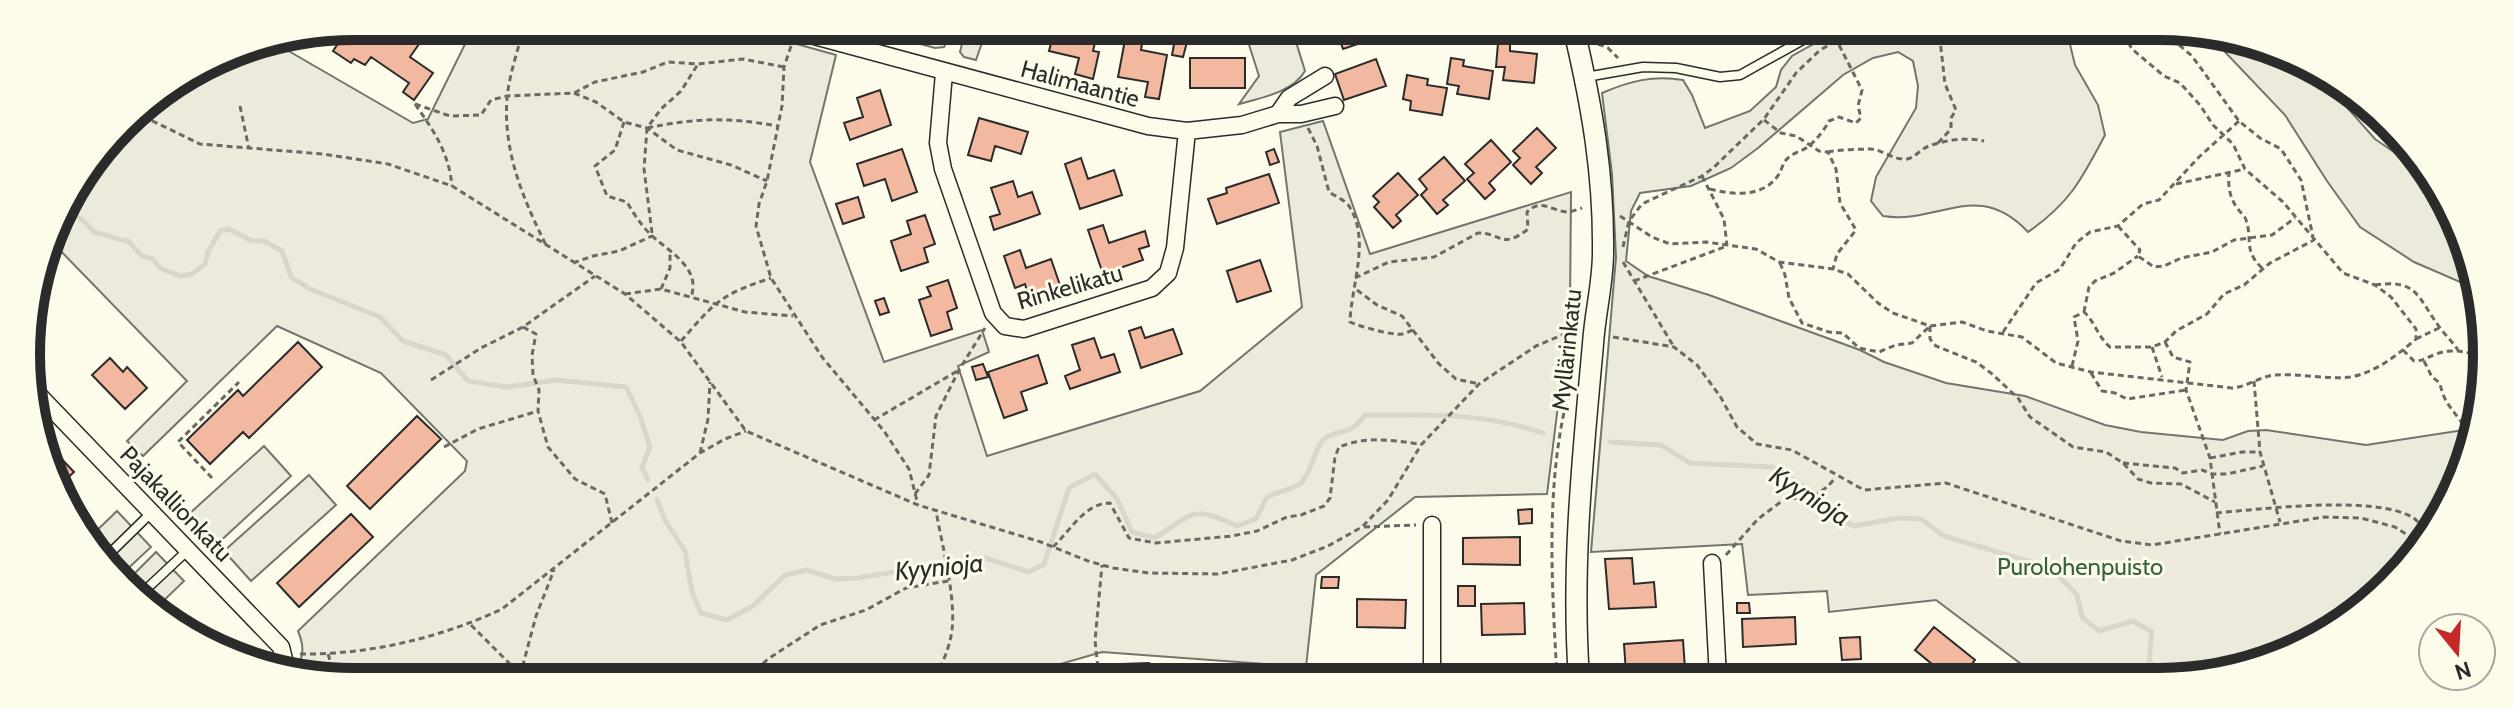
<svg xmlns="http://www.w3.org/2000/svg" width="2513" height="708" font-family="Cabin,sans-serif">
  <rect width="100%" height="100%" fill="#fdfbea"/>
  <!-- green -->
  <path fill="#ecebdb" stroke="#74746e" stroke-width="2" d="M474 26 736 27 836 55 810 162 884 362 982 330 989 352 958 366 987 456 1200 391 1302 307 1280 132 1323 121 1370 254 1571 192 1570 309 1547 494 1415 497 1316 575 1306 667 1102 652 1015 677 291 676C303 660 306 650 298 631L465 471 467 461 381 373 277 326 143 456 127 441 187 381 51 241 60 209 137 108 229 51 273 42 413 123 428 119Z
    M863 28H953L944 47 935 48Z
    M966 28H987L976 60 964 57 960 52Z
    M1244 29H1292L1305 71C1293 92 1261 98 1239 104L1259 76Z
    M1837 31 2067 32 2075 65 2098 105 2105 135C2082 179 2070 203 2028 232 1977 178 1939 225 1883 216L1871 201 1876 177 1916 108 1918 86 1913 61 1898 52 1873 58 1843 75 1758 148 1731 168 1691 186 1640 193 1631 211 1626 261 1648 276 1709 295 1860 350 1884 362 1946 383 2025 396 2105 425 2141 432 2223 440 2248 431 2266 430 2366 445 2477 428 2453 499 2391 586 2304 648 2201 679H2041L1936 600 1829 612 1827 591 1748 595 1742 544 1591 552 1616 257 1612 174 1602 93C1630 81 1653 75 1683 80L1692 95 1705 128 1750 111 1776 87 1781 70 1792 56Z
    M2206 32H2223L2313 69 2375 139 2436 181 2481 294 2472 287 2414 262 2360 227 2327 181 2285 115Z"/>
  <!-- parking -->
  <path fill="#eceadb" stroke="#74746e" stroke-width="2" d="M264 446 291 476 217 544 189 514Z
    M309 475 336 505 251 581 224 551Z
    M117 511 151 547 120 576 94 554 87 540Z
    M156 552 184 581 156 608 126 582Z"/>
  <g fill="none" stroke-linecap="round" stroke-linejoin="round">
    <!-- stream -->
    <path stroke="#d8d7c9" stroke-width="5" d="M58 214C77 213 83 219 95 233 109 234 115 240 128 241L142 256 153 259 160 268 180 276 192 274 205 264 208 252 220 231 229 229 252 241H264L282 251 291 277 310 289 380 317 403 341 446 355 468 381 507 387 556 380 626 387 640 416 650 447 642 467 648 480
      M1610 442 1661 445 1690 463 1772 467 1806 488 1827 512 1854 526 1899 518 1921 519 1944 536 2041 565 2061 578 2077 595 2082 617 2099 631 2133 621 2152 632 2149 661 2169 679
      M657 500 666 522 685 551 692 592 701 613 727 620 753 606 785 575 807 570 835 579 857 578 907 570H953L985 558 1029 572 1044 564 1069 488 1095 474 1117 499 1132 532 1155 538C1196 512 1191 505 1237 526L1256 519 1267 497C1276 492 1296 489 1302 482 1312 471 1316 442 1327 437 1345 427 1349 437 1365 415 1431 415 1480 412 1543 433"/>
  </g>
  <!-- building -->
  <path fill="#f2b8a0" stroke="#2b2b2b" stroke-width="2" d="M354 26 368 35 372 30 389 42 400 26H414L426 34 410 57 433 73 414 100 403 92 409 83 371 57 365 65 354 59 351 63 333 51 339 42 324 32Z
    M997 28H1026L1023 41 995 34Z
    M1055 28 1098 30 1093 51 1099 52 1093 79 1075 74 1079 58 1049 51Z
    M1318 29H1369L1373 39 1343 49 1337 32 1321 38Z
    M1395 29 1445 30 1418 39 1415 31 1397 36Z
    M1175 39 1187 42 1183 57 1172 55Z
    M1125 40 1142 43 1141 50 1167 55 1159 99 1145 97 1148 82 1118 77Z
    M1498 43 1510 44V51L1537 54 1534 83 1503 80 1505 67H1496Z
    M1190 58H1245V88H1190Z
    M1451 58 1464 60 1463 66 1493 71 1489 99 1457 94 1459 86 1447 84Z
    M1376 59 1386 86 1344 100 1335 74Z
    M1407 75 1428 79 1427 85 1447 88 1442 115 1410 110 1411 101 1403 99Z
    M880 90 891 125 850 140 844 123 863 117 857 98Z
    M979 118 1028 132 1021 154 995 146 991 161 968 155Z
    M1537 128 1556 148 1536 167 1542 173 1531 184 1513 165 1520 158 1513 151Z
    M1491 140 1511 162 1489 183 1495 190 1485 199 1467 179 1474 173 1465 164Z
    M902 149 917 192 892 201 885 179 864 186 857 164Z
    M1274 149 1279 162 1270 165 1266 152Z
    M1444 157 1465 181 1443 200 1448 205 1437 214 1421 195 1427 189 1419 179Z
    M1081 158 1088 179 1114 170 1122 195 1080 209 1065 164Z
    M1398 173 1418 195 1396 215 1401 221 1393 228 1374 207 1379 202 1373 196Z
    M1269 174 1279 203 1217 224 1208 199 1227 193 1226 188Z
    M1013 181 1018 197 1032 192 1040 214 994 230 990 217 1000 214 991 188Z
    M858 197 864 217 843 224 836 204Z
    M925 215 935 244 924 248 928 262 901 271 891 241 911 234 907 221Z
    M1103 225 1109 243 1145 231 1149 246 1139 249 1143 260 1103 274 1088 230Z
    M1020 250 1026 268 1051 259 1061 288 1029 298 1025 284 1015 288 1004 256Z
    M1260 260 1271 291 1237 302 1227 271Z
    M948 280 957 308 947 312 952 329 931 336 919 300 931 296 927 287Z
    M884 298 889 312 880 315 875 301Z
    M1141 327 1145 338 1173 329 1182 354 1141 368 1129 331Z
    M1094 338 1101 358 1114 354 1120 372 1070 389 1065 376 1080 370 1072 345Z
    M298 342 322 367 249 438 243 432 210 464 187 440 238 390 243 396Z
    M1038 355 1047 383 1021 392 1027 410 1004 418 988 372Z
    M110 358 123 372 127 367 147 388 125 409 92 375Z
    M983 364 988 377 976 380 972 367Z
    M417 416 441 439 370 509 347 486Z
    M55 452 74 472 60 485 47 459Z
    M1532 509V523L1519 524 1518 510Z
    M351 514 373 537 299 607 277 583Z
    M1520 537V565L1463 564V538Z
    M1632 558 1634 584 1654 582 1656 607 1609 609 1605 559Z
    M1322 577H1339L1338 588H1321Z
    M1458 586H1475V606H1458Z
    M1357 599 1406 600 1405 628 1357 627Z
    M1524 603 1525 634 1482 635 1481 604Z
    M1737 603H1749L1750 613H1737Z
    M1795 617 1796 644 1743 647 1742 619Z
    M1934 627 1975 660 1960 679H1950L1915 650Z
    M1860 637 1861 659 1842 660 1840 638Z
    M1683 640 1685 669 1626 673 1624 644Z
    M1149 663 1150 677H1123L1122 664Z
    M1227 665H1242V678L1227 677Z
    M1328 667H1380V678H1328Z
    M1889 668 1892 679H1852Z
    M1513 673V678H1460L1459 674Z
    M1761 673 1762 678H1742V675Z"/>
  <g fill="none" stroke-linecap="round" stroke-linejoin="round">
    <!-- service casing -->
    <g stroke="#2b2b2b" stroke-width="11">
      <path id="service" d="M1586 77 1643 67 1676 68 1720 77 1740 75 1819 31
        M102 561 152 512
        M140 595 188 550"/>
    </g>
    <!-- minor casing -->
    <g stroke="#2b2b2b" stroke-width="19">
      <path id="minor" d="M781 27 1148 126 1187 131 1242 125 1278 114H1301L1335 106
        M944 73 938 143 943 169 993 313 1005 326 1024 329 1152 288 1168 273 1175 248 1187 131
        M1278 114 1289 98 1325 76
        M32 388 281 647 285 663 281 672
        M1432 525V678
        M1712 563 1718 678"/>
    </g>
    <!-- tertiary casing -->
    <g stroke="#2b2b2b" stroke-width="23">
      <path id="tertiary" d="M1574 30C1592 106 1604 175 1603 253 1603 283 1595 313 1593 344 1583 455 1571 566 1579 678"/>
    </g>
    <!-- path -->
    <path stroke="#6a6964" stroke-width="3" stroke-dasharray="6 4" stroke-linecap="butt" d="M524 27C518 50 509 75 507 99 503 151 523 199 546 245
      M2164 32 2192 56 2239 121 2260 138 2281 149 2301 180 2313 237
      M1638 41 1653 30
      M1598 44 1608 48 1618 58
      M791 46 784 67 782 106 767 181 759 204 756 226 771 278 822 357 884 431 909 469 918 505
      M574 93 596 102 624 122 647 128 677 150 731 165 767 181
      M415 104 450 116 481 115 491 100 507 96 574 93 595 82 643 72 668 62 698 64 743 59 784 67
      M415 104C434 131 449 153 452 186
      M240 106 249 149
      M134 112 200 144 323 154 388 164 452 186 625 294 681 342 746 431 918 505 1041 542 1088 561 1113 568 1149 573 1218 574 1292 560 1328 546 1362 527 1388 500 1421 445 1479 384 1536 346 1567 333
      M1764 120 1781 133 1796 136 1819 151 1828 152 1836 169 1840 203 1856 230 1837 254 1833 269
      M624 122 615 150 595 166 607 196 627 202C633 213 640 223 649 233 666 250 702 267 691 297
      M647 128C695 118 729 117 777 126
      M1308 128 1317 146 1329 192C1335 196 1345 200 1349 206 1371 239 1351 286 1350 322 1358 326 1394 336 1402 334 1406 333 1410 331 1415 329
      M1938 143 1951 129V118L1956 110 1945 84 1939 31
      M1828 152C1832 150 1866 149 1871 149 1882 150 1891 158 1902 159 1914 161 1918 150 1929 146 1946 140 1966 137 1984 141
      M2229 171C2228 185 2229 198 2238 209 2240 212 2245 216 2246 220 2253 240 2243 250 2262 268
      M1702 176 1724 219 1727 246
      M2176 184 2245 169
      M1710 189C1733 195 1764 198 1779 174 1782 169 1783 162 1788 158 1794 152 1804 151 1810 145 1817 139 1825 129 1829 121L1839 117 1856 123 1861 118 1858 106 1862 90 1837 41
      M1620 216 1652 237 1670 244 1706 242 1756 249 1779 262 1833 269 1848 274 1878 303 1893 313 1930 326 1962 322 1987 331 2022 337 2056 363 2091 372 2232 388C2247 387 2259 377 2274 375 2299 373 2328 380 2350 377 2375 373 2397 355 2416 339V329L2391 297 2375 285 2343 273 2283 202 2245 169 2233 144 2213 125 2200 105 2180 83 2164 76 2132 49 2123 32
      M2118 226 2140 250 2138 256 2154 267 2164 266 2181 258 2212 252 2234 240 2272 235 2295 218
      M652 233 644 169 647 128 661 109 681 91 698 64
      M1623 247 1629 221 1642 204 1702 176 1713 168 1764 119 1796 73 1820 50 1855 31
      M1623 262 1674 347
      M573 263 593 256 619 251 652 236
      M1780 263 1785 275 1789 298 1802 323 1829 332 1843 333 1859 348 1879 352 1896 345 1912 343 1930 326
      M1355 278 1389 262 1434 257 1478 233C1502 233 1501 250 1528 229L1527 212C1541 198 1551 211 1568 212 1571 212 1579 209 1582 208
      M1634 281 1727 246
      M2375 285C2417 279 2417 296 2438 325 2444 334 2452 341 2458 350
      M661 289 670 268V250
      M1357 290 1377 305 1402 316 1439 364 1456 379 1479 384
      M625 294 661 289 745 312 793 316
      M2084 312 2089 287 2095 281 2114 273 2138 256
      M1930 326V339L1936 346 1976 362 1991 373 2018 398 2030 417 2073 447 2106 452 2123 463 2138 479 2151 483 2181 484 2215 502
      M523 327 536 334 532 355 533 375 539 390 538 411 548 447 575 479 605 494 612 523
      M2003 332 2036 283 2060 269 2076 243 2090 232 2118 226 2143 204 2159 200 2199 157 2239 121
      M1613 337 1674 347 1697 365 1720 396 1737 427 1757 444 1792 450 1864 490 1946 483 2121 541 2152 545 2324 517 2361 518 2395 527 2421 544
      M2416 339 2439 328
      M681 341C716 301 720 295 771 278
      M2165 342 2173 357 2190 362 2186 390 2210 458 2220 534
      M2152 347 2162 377
      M2403 350 2414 361C2424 361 2425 358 2434 355 2449 348 2466 351 2481 357
      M30 360 41 372
      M2424 361 2432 377 2440 383C2444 407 2458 412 2468 434H2475
      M2072 366 2078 341 2074 317 2084 312C2095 322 2098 337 2110 347H2152L2165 342 2176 331 2207 314 2224 294 2244 285 2270 263 2314 240
      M2091 373 2102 391 2115 393 2127 399 2186 390
      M431 380 481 348 523 327 595 276
      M2254 381 2260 452 2280 522
      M874 420 959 370
      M444 447 478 429 538 411
      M700 453 708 419 710 382
      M2210 458 2242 452H2260
      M2123 463 2175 468 2183 473 2202 470 2212 474H2227L2263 466
      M212 478 178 442 239 382
      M915 494 929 475 936 416 959 370 985 328
      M2216 513C2262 509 2373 495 2412 517 2418 520 2423 529 2427 535
      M1364 527 1416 525
      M1053 547C1070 531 1085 503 1110 503L1129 538 1156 543 1232 536 1257 531 1287 517 1301 515 1324 506 1330 498 1335 457 1339 447C1366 436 1392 440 1419 444
      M1726 555 1758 519 1786 498C1807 500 1822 495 1835 478
      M471 625 519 673
      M300 654C368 655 440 638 502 609L700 453 725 439 746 431
      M328 654 335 676
      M520 676 536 616 554 570
      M748 677 768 659 820 625 866 610 906 588 948 581
      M935 677C943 663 950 646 952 630 956 597 942 545 936 511
      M1099 677 1095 641 1102 565
      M1557 678C1552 585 1545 486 1568 395"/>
    <!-- service -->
    <use href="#service" stroke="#fdfbea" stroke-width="8"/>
    <!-- minor -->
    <use href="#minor" stroke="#fdfbea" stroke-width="16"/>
    <!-- tertiary -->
    <use href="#tertiary" stroke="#fdfbea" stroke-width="20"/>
  </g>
  <g text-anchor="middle" stroke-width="6" stroke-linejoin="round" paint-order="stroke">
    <!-- street labels -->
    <g font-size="24" fill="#2b2b2b" stroke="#fdfbea">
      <text transform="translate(1080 84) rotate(15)" y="8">Halimaantie</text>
      <text transform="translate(1070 287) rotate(-16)" y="8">Rinkelikatu</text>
      <text transform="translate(1567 350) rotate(-84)" y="8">Myllärinkatu</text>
      <text transform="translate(176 504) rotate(46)" y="8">Pajakallionkatu</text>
    </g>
    <!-- park labels -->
    <g font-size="24" fill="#34623c" stroke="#fdfbea">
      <text x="2080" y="575">Purolohenpuisto</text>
    </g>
    <!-- water labels -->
    <g font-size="26" font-style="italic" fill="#2b2b2b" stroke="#fdfbea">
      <text transform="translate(1810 496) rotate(32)" y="9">Kyynioja</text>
      <text transform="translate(939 567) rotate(-6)" y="9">Kyynioja</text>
    </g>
  </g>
  <!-- crop -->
  <path d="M0 0H2513V708H0ZM354 40H2159A314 314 0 0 1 2473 354V354A314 314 0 0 1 2159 668H354A314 314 0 0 1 40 354V354A314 314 0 0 1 354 40Z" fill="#fdfbea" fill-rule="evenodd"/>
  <path fill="none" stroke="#2b2b2b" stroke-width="10" d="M354 40H2159A314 314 0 0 1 2473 354V354A314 314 0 0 1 2159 668H354A314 314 0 0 1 40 354V354A314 314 0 0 1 354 40Z"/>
  <!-- north arrow -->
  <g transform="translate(2457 652) rotate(162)"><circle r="38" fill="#fdfbea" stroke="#a9a89e" stroke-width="2"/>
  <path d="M0-6L14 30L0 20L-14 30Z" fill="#c62828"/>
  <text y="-12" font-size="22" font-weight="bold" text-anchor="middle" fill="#2b2b2b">N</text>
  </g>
</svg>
